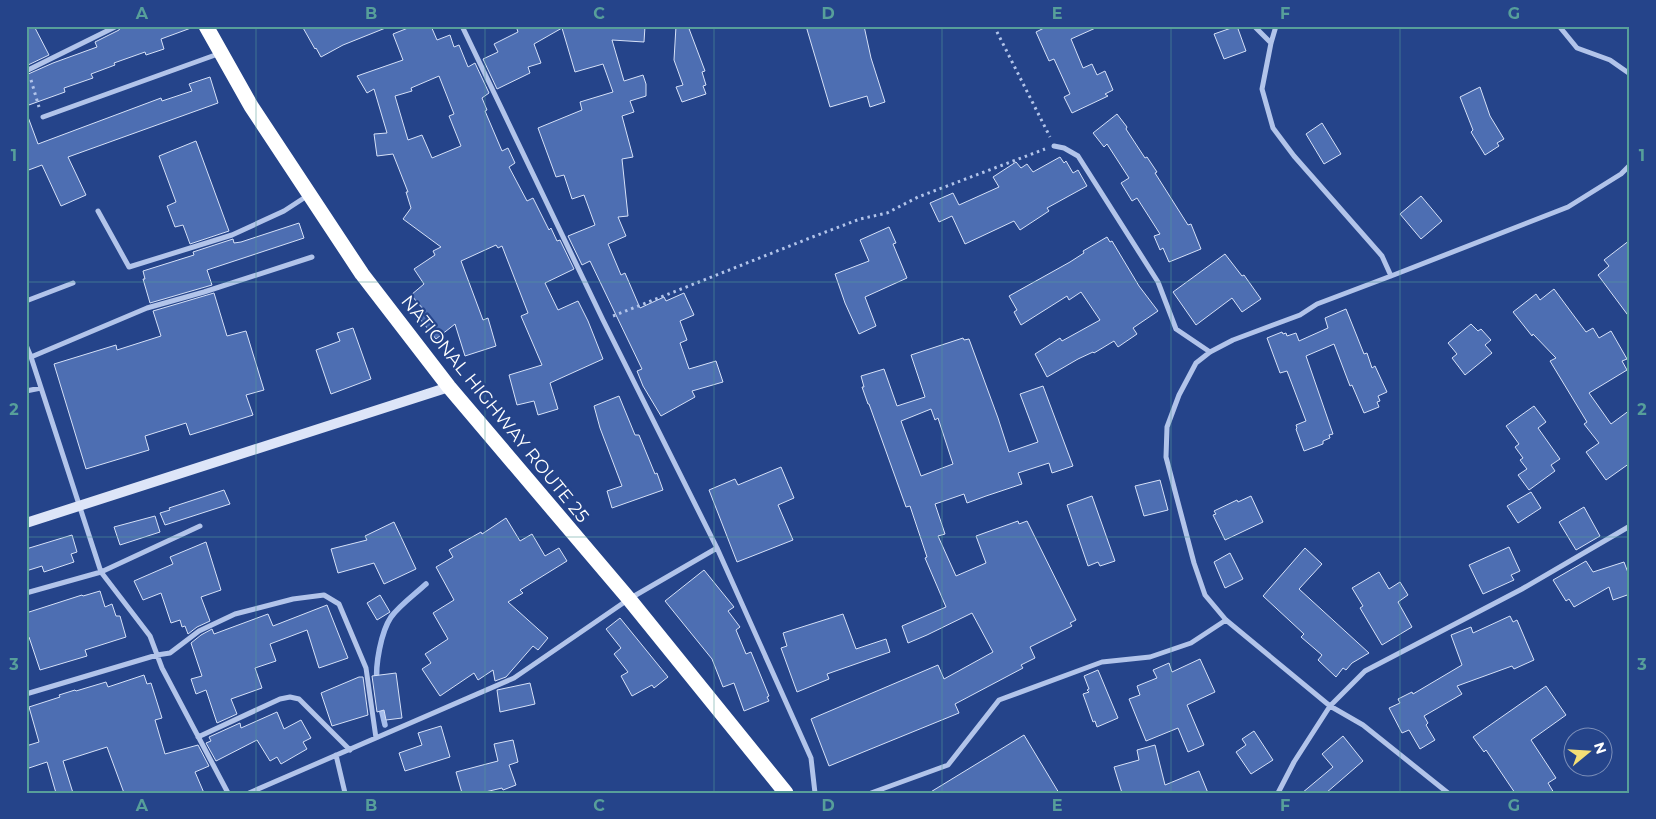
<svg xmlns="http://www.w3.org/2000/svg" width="1656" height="819" font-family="Montserrat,sans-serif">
  <rect width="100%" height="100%" fill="#25448a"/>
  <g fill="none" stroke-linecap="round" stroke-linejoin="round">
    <!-- stream -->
    <path stroke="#a6bdeb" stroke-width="5.5" d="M377 683C375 665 381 632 391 617 400 605 414 595 426 584
      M380 704 385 725"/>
  </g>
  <!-- building -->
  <path fill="#4d6eb2" stroke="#d6e1f8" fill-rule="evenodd" d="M26 26H34L49 55 26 66Z
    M121 26H190L191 28 161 39 164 49 146 55 145 52 114 63 115 65 91 74 93 78 64 88 65 92 26 106V75L53 63 97 47 95 42 119 30Z
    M302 26H388V27L343 45 321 57 316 48 315 49Z
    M413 26H431L437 40 450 35 454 47 459 45 468 67 475 63 489 93 482 98 487 110 485 111 502 151 508 148 515 163 509 167 527 201 533 198 549 230 551 228 557 241 560 240 574 269 545 283 558 310 578 301 588 321 603 359 550 383 558 409 538 415 534 401 517 405 509 375 542 365 521 316 528 313 502 246 498 248 496 245 461 261 483 320 488 318 496 346 465 356 455 324 436 339 417 315 424 310 411 295 424 284 414 269 435 255 433 251 441 247 403 219 411 208 406 192H408L393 154 377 156 374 134 387 133 374 89 367 93 357 76 403 60 393 34ZM439 76 454 114 449 116 461 146 432 158 422 135 408 140 395 96 412 91 411 88Z
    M516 26H645L644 42 612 40 624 81 643 75 646 84V96L630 101 634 112 622 116 633 157 622 159 628 216 618 217 626 236 608 244 621 275 625 273 640 308 664 297 666 301 684 293 694 315 680 321 687 340 680 343 689 369 716 361 723 382 692 391 695 397 661 416 643 386 637 371 642 369 590 261 582 265 568 236 595 225 584 195 572 199 564 175 556 177 538 128 582 110 580 102 613 92 603 64 575 72 562 28 534 44 541 63 528 67 530 73 497 89 483 59 498 52 494 44 518 32Z
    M676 26H688L705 71 702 72 706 85 703 86 706 94 682 102 676 87 683 85 674 60Z
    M806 26H864L871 58 885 102 870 107 867 96 830 107Z
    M1048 26H1100L1071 39 1083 68 1092 64 1097 75 1105 71 1113 90 1105 94 1108 96 1072 113 1064 97 1070 94 1054 59 1049 61 1036 32Z
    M1237 26 1246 51 1224 59 1214 34Z
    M210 77 218 103 68 157 86 195 61 206 42 165 26 171V117H28L38 144 161 98 162 101 192 91 189 84Z
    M1480 87 1490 116 1504 139 1497 143 1499 146 1485 155 1471 132 1473 130 1460 97Z
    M1117 114 1127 127 1126 129 1145 158 1147 157 1157 172 1155 173 1188 225 1191 224 1201 249 1169 262 1163 248 1160 250 1154 236 1160 234 1137 198 1132 201 1121 183 1129 178 1107 144 1104 147 1093 133Z
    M1322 123 1341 154 1324 164 1306 134Z
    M196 141 229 231 190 244 183 225 175 227 167 206 176 202 159 156Z
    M1060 157 1064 163 1066 161 1073 173 1078 170 1087 186 1047 208 1049 211 1020 230 1014 221 965 244 952 216 939 222 930 203 953 193 959 205 999 187 993 177 1016 162 1021 168 1027 164 1033 172Z
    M1421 196 1442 221 1421 239 1400 214Z
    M299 223 304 238 207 270 212 285 150 303 143 279H145L143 271 194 255 193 252 233 239 234 243 241 242Z
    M889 227 896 243 893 244 907 278 865 297 876 326 859 334 845 303 835 274 869 261 860 240Z
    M1107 237 1110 242 1112 241 1139 286 1158 311 1133 328 1137 334 1118 347 1114 341 1094 353 1093 352 1078 359 1047 377 1035 354 1060 338 1062 341 1100 320 1081 292 1069 300 1067 296 1021 325 1014 312 1017 310 1009 296 1070 262 1084 253 1083 251Z
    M1630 240V318L1598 275 1609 266 1604 260Z
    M1225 254 1242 276 1244 275 1261 299 1242 312 1232 298 1196 325 1173 292Z
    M1554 289 1586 332 1593 328 1599 338 1611 331 1627 359 1622 361 1627 370 1589 393 1611 424 1630 410V463L1606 480 1586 452 1599 443 1584 424 1587 422 1550 361 1556 358 1533 334 1532 336 1513 312 1536 294 1540 300Z
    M214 293 227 336 246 331 264 390 246 395 253 415 190 435 186 423 145 436 149 450 86 469 54 364 116 345 117 350 161 336 153 311Z
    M1346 309 1364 354 1367 353 1372 368 1375 366 1387 392 1378 396 1380 401 1377 402 1379 407 1364 413 1352 385 1350 386 1334 344 1306 356 1333 434 1329 435 1330 438 1323 441V444L1304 451 1296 429 1297 428 1296 425 1306 421 1287 371 1280 373 1267 338 1282 332 1283 334 1286 333 1287 336 1296 333 1299 341 1328 328 1325 318Z
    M1471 324 1478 331 1481 329 1491 340 1485 345 1492 353 1465 375 1452 358 1457 354 1448 343Z
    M353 328 371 379 331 394 316 350 340 341 337 333Z
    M963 338 964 340 969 339 998 418 1009 452 1038 442 1020 394 1043 386 1073 466 1052 473 1049 463 1018 473 1022 484 986 496 967 503 964 494 935 504 945 534 938 536 956 576 986 563 976 536 1018 521 1019 524 1027 521 1076 620 1070 623 1072 626 1030 647 1035 658 1021 665 1023 668 955 704 959 713 829 766 811 719 938 665 944 679 993 652 972 613 927 635 908 643 902 626 946 607 925 558 927 557 910 506 906 507 869 404H868L862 387H864L861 376 884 369 897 406 925 397 911 355ZM931 409 935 420 938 418 953 464 921 476 901 421Z
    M619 396 635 435H639L655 474 657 473 663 490 612 508 607 491 622 486 600 428 594 406Z
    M1534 406 1546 422 1538 428 1560 459 1551 465 1555 471 1529 490 1518 475 1527 469 1520 460 1523 458 1515 447 1519 444 1506 426Z
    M781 467 794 498 778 505 793 540 737 562 709 490 735 479 738 485Z
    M1160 480 1168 510 1144 516 1135 486Z
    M224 490 230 504 165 525 160 513 170 510 169 508Z
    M1531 492 1541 508 1518 523 1507 506Z
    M1092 496 1115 561 1100 566 1098 562 1088 566 1067 505Z
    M1251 496 1263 522 1225 540 1213 515 1216 514 1214 511 1237 500 1238 502Z
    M1584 507 1600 536 1576 550 1559 522Z
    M155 516 160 532 120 545 114 527Z
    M506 518 520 541 532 534 545 556 559 548 567 561 520 590 523 593 508 602 548 638 538 650 533 646 506 677 495 681 493 670 478 680 474 673 440 696 422 669 431 663 425 654 448 639 433 613 454 600 436 567 453 557 449 550 481 532 482 534Z
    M394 522 416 569 384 584 374 563 338 573 331 549 367 540 365 536Z
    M72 535 77 552 71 554 74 562 44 572 42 566 26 571V549Z
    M206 542 221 590 201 597 210 621 197 627 188 634 185 626 182 627 180 620 171 623 161 593 143 600 134 581 173 564 170 557Z
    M1509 547 1520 571 1511 575 1514 580 1483 594 1469 565Z
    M1305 548 1322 564 1299 589 1369 653 1352 663 1346 670 1343 668 1336 677 1318 660 1322 655 1301 637 1304 634 1263 596Z
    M1230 553 1243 579 1225 588 1214 562Z
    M1586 561 1593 572 1624 562 1630 578V594L1613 600 1609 587 1574 607 1569 599 1566 601 1553 580Z
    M704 570 734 607 728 611 740 627 736 630 746 654 751 652 769 696 767 697 769 701 744 711 734 683 723 687 712 659 665 601Z
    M1379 572 1389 589 1400 582 1408 595 1398 602 1412 627 1382 645 1360 608 1363 606 1352 588Z
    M100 591 105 607 112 604 116 616H120L126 637 85 650 87 656 40 670 29 637 26 638V613L82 595 83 596Z
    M380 595 390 612 377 620 367 603Z
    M327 605 348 658 319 668 307 630 270 644 276 661 255 668 262 688 231 699 237 714 217 723 206 690 196 694 191 679 202 676 191 643 201 635 212 629 214 634 268 614 273 626Z
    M843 614 856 649 886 639 890 652 827 674 829 679 797 692 781 648 787 646 783 633Z
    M1510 616 1513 622 1517 620 1534 660 1514 669 1512 666 1457 686 1462 694 1424 716 1428 723 1426 725 1435 740 1420 749 1409 730 1402 733 1389 708 1400 703 1398 699 1412 692 1413 694 1462 665 1451 635 1471 627 1473 633Z
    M620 618 668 677 654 688 652 685 632 696 621 676 628 672 614 654 621 648 606 629Z
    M1200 659 1215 692 1187 705 1204 745 1188 752 1178 728 1146 741 1129 699 1140 695 1137 686 1157 678 1153 670 1169 663 1172 672Z
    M1098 670 1118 718 1097 727 1095 721 1093 722 1083 694 1089 692 1087 690 1089 689 1084 676Z
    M396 673 402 718 386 720 384 710 377 712 372 676Z
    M144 675 147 684 151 683 162 718 155 720 165 754 198 745 209 766 195 772 204 793H124L107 747 63 761 73 793H56L47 762 26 769V746L39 742 29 707 60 697 59 695 75 690 76 691 106 682 108 687Z
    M359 677H363L368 715 332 726 321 693Z
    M530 683 535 704 500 712 497 690Z
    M1546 686 1566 715 1531 740 1556 778 1548 783 1554 793H1515L1486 750 1484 752 1473 737Z
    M277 712 284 729 301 720 311 738 303 742 307 749 281 764 277 757 270 761 257 740 216 761 206 743 211 741 209 737 240 723 241 728Z
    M441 726 450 757 405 771 399 753 422 745 418 733Z
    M1254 731 1273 760 1251 774 1236 752 1246 745 1242 739Z
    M1024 735 1059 793H929Z
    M1343 736 1363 761 1326 793H1302L1333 767 1322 754Z
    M513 740 518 762 509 765 516 785 503 790 502 788 481 793H462L456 772 498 761 494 744Z
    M1155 745 1165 785 1199 771 1208 793H1122L1114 767 1139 760 1137 750Z"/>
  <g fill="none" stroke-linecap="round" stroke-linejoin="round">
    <!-- path -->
    <path stroke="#b2c4ea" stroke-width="3" stroke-dasharray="2.5 4" stroke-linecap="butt" d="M994 26 1050 137
      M31 80 39 107
      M613 316 815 236 860 219 887 213 918 197 1045 149"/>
    <!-- street -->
    <path stroke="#b2c4ea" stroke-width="5" d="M462 26 603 320 717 548 811 758 815 793
      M1254 26 1271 43
      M1276 26 1271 43 1262 89 1273 128 1294 156 1382 256 1391 276
      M1559 26 1577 48 1610 60 1630 74
      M26 71 117 26
      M43 117 218 54
      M1054 146 1064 148 1078 156 1158 282 1176 329 1210 352
      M98 211 129 267 232 235 284 211 307 196
      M26 301 73 283
      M26 345 31 357
      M26 391 41 388
      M26 593 101 572 200 526
      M26 694 157 655 170 653 199 631 235 614 293 599 324 595 339 604 366 668 376 738
      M198 737 280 699 290 697 299 699 350 750
      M336 755 345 793
      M228 793 162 668 150 636 101 572 31 357 147 308 204 292 312 257
      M249 793 514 678 629 599 717 548
      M871 793 948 765 999 700 1102 662 1150 657 1191 643 1226 620
      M1278 793 1294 762 1330 706 1365 671 1522 589 1630 526
      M1448 793 1363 725 1330 706 1226 620 1205 595 1194 563 1166 457 1167 427 1179 395 1196 363 1210 352 1233 340 1300 315 1317 304 1391 276 1568 207 1621 174 1630 165"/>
    <!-- secondary -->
    <path stroke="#dde5f8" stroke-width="10" d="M26 523 449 387"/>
    <!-- highway -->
    <path stroke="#fff" stroke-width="15" d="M206 26 251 106 362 274 449 387 629 599 786 793"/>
  </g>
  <!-- grid -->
  <path fill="none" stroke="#579f9a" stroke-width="1" stroke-opacity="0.55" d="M256 26V793M485 26V793M714 26V793M942 26V793M1171 26V793M1400 26V793M26 282H1630M26 537H1630"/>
  <g text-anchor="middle" stroke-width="4.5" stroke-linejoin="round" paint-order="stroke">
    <!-- street labels -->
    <g font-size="18" fill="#fff" stroke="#25448a">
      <text transform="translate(495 409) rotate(51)" y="6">NATIONAL HIGHWAY ROUTE 25</text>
    </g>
  </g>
  <!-- border -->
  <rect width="1656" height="819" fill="none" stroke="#25448a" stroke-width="55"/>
  <!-- north arrow -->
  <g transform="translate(1588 752) rotate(72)"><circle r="24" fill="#25448a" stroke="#7c8fb9"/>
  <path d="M0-4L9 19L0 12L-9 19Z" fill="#f4df76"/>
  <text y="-8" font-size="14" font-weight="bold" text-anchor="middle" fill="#ffffff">N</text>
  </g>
  <rect x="28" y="28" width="1600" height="764" fill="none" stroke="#579f9a" stroke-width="2"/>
  <g font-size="16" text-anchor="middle" font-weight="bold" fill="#579f9a">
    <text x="142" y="19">A</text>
    <text x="371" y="19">B</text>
    <text x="599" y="19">C</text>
    <text x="828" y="19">D</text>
    <text x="1057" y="19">E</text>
    <text x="1285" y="19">F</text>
    <text x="1514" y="19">G</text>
    <text x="14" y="161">1</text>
    <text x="1642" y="161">1</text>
    <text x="14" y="415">2</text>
    <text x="1642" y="415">2</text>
    <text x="14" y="670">3</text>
    <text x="1642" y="670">3</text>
    <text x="142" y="811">A</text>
    <text x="371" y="811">B</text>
    <text x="599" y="811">C</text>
    <text x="828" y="811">D</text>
    <text x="1057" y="811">E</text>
    <text x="1285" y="811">F</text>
    <text x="1514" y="811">G</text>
  </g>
</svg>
